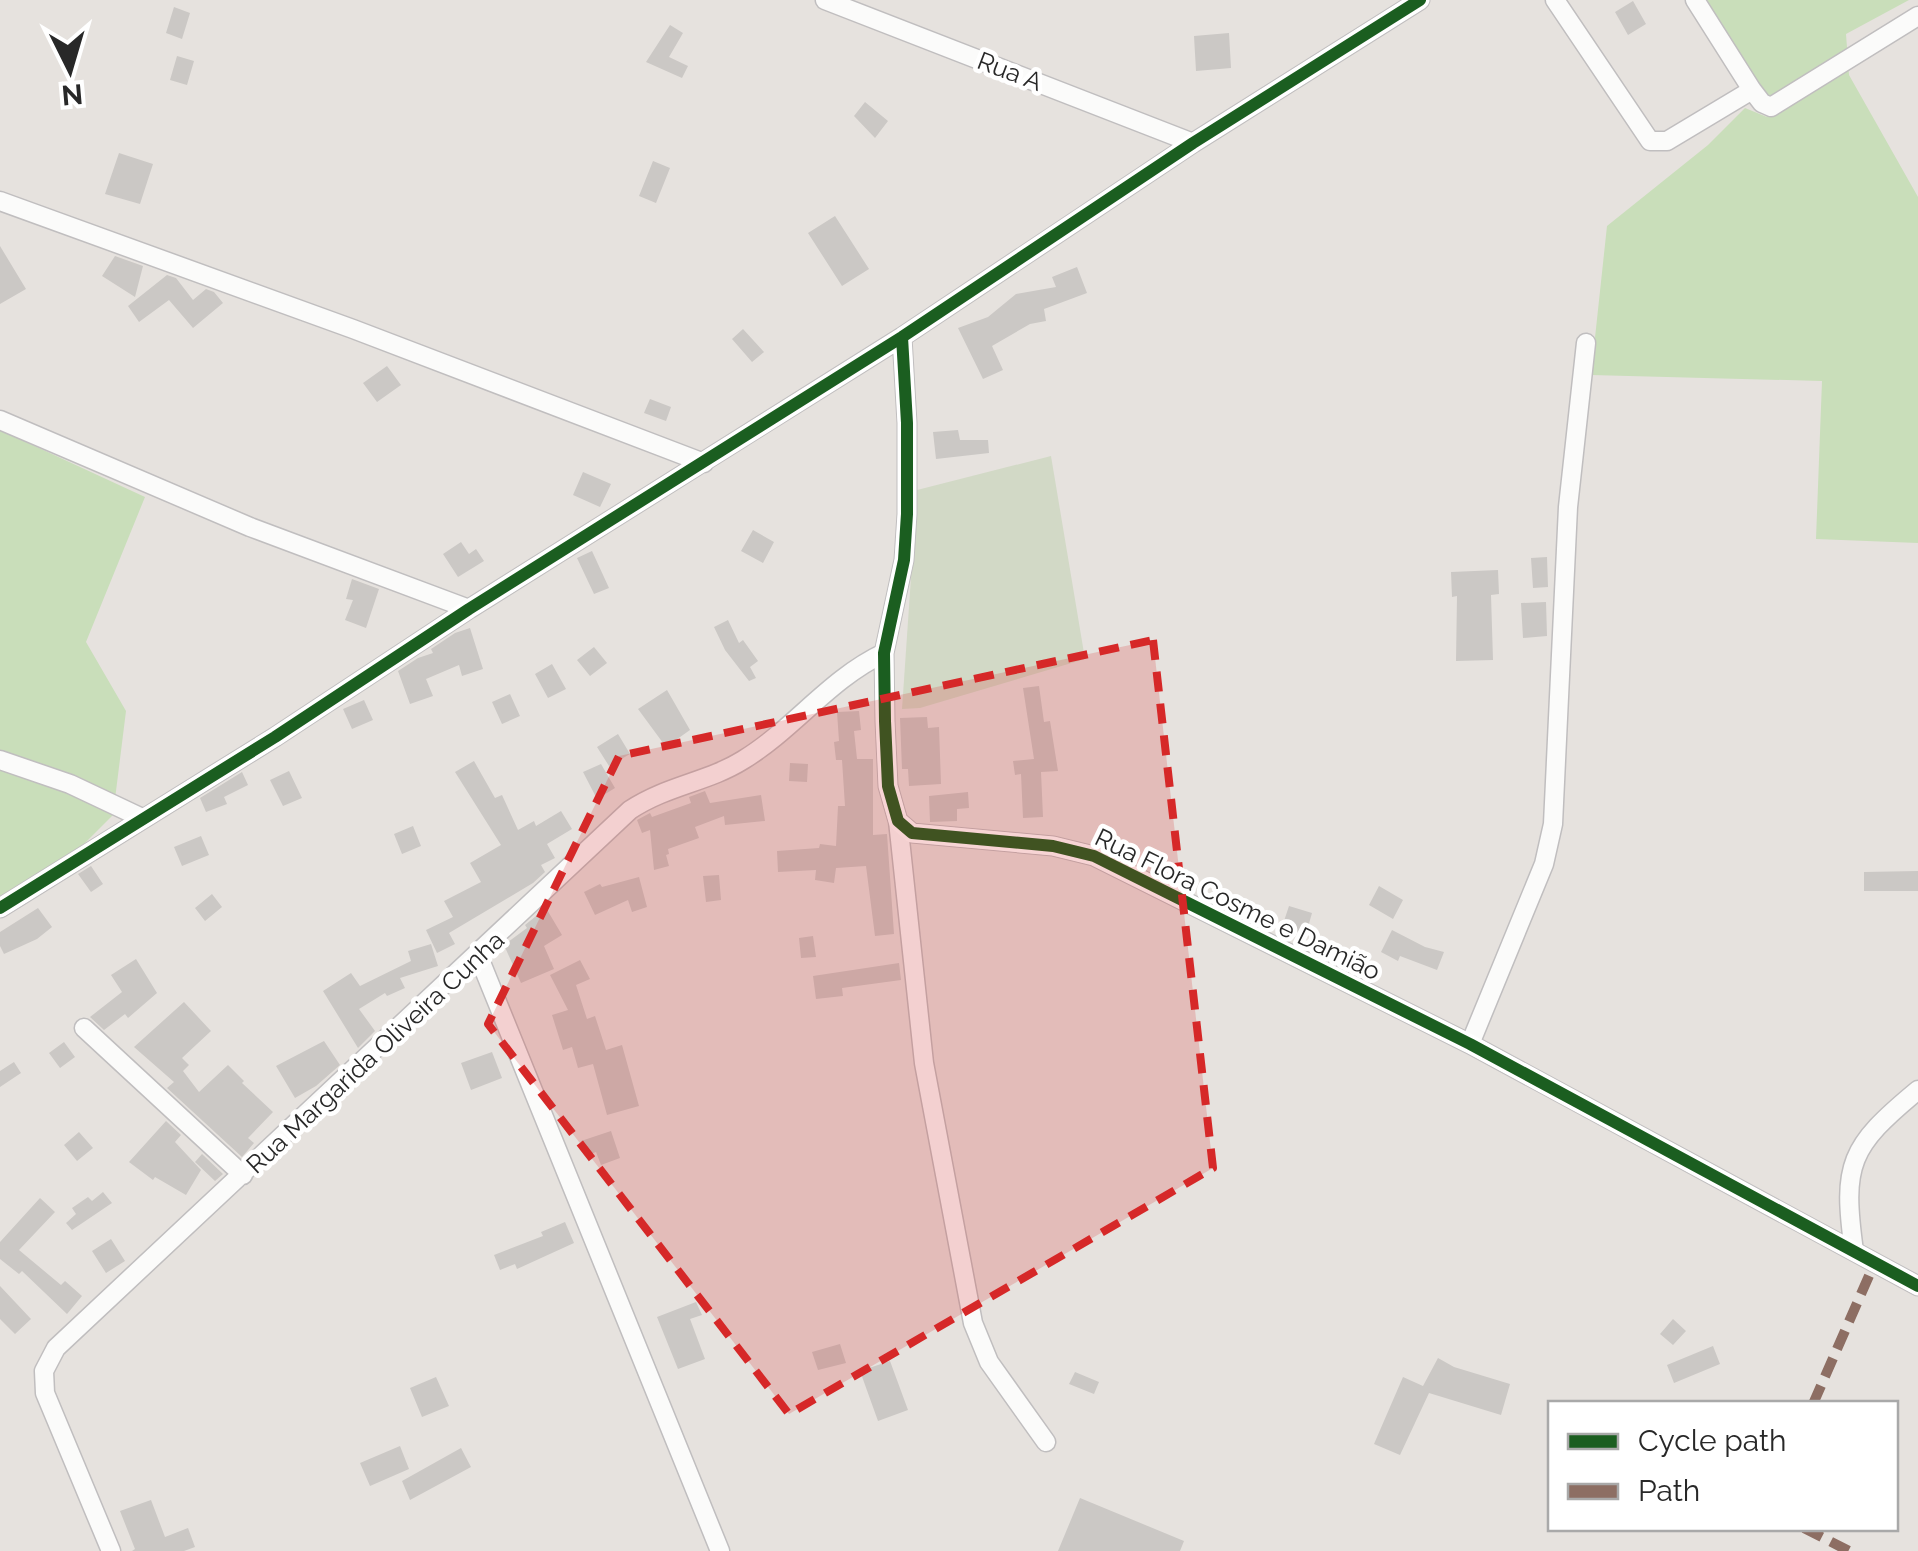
<svg xmlns="http://www.w3.org/2000/svg" width="1918" height="1551" font-family="Raleway,sans-serif">
  <rect width="100%" height="100%" fill="#e6e2de"/>
  <!-- green -->
  <path fill="#c9deba" d="M1707 0H1909L1846 34 1849 75 1918 197V543L1816 539 1822 381 1591 375 1607 226 1708 145 1745 108 1767 117Z
    M0 430 145 497 86 642 126 711 113 815 84 844 0 899Z"/>
  <!-- cemetery -->
  <path fill="#d2d9c6" d="M1051 456 1085 659 920 708 902 709 917 490Z"/>
  <!-- building -->
  <path fill="#cbc8c5" d="M1633 1 1646 24 1628 35 1615 12Z
    M174 7 190 13 182 39 166 33Z
    M670 25 683 33 669 57 688 66 682 78 646 62Z
    M1229 33 1231 68 1196 71 1194 36Z
    M177 56 194 61 187 85 170 80Z
    M865 102 888 121 875 138 854 116Z
    M119 153 153 164 140 204 105 194Z
    M653 161 670 168 656 203 639 196Z
    M835 216 869 269 842 286 808 233Z
    M0 246 26 289 0 304Z
    M115 256 143 266 135 297 102 276Z
    M1077 267 1087 293 1044 309 1046 321 1030 324 992 346 1003 370 983 379 958 328 988 317 1016 294 1056 287 1052 277Z
    M167 275 176 278 193 300 206 289 214 292 223 303 193 328 169 300 139 322 128 306Z
    M743 329 764 352 752 362 732 339Z
    M387 366 401 385 377 402 363 383Z
    M650 399 671 407 666 421 644 413Z
    M958 430 960 440H988L989 453 936 459 933 432Z
    M583 472 611 484 600 507 573 495Z
    M753 530 774 542 763 563 741 551Z
    M461 542 469 554 476 549 484 561 458 577 443 554Z
    M592 551 609 588 594 594 577 558Z
    M1547 557 1548 587 1533 588 1531 558Z
    M1498 570 1499 594 1491 595 1493 660 1456 661 1457 596 1452 597 1451 572Z
    M352 579 379 589 366 628 345 620 353 600 346 599Z
    M1546 602 1547 636 1523 638 1521 603Z
    M728 620 739 643 743 640 758 661 750 667 756 678 749 681 725 650 714 627Z
    M470 628 483 669 462 676 459 665 426 679 433 696 410 704 398 671 418 658 433 653 431 649 455 633Z
    M594 647 607 663 590 676 577 660Z
    M552 664 566 689 548 698 535 674Z
    M1039 686 1044 722 1050 721 1058 771 1041 772 1043 817 1023 818 1021 774 1015 775 1013 761 1034 759 1023 688Z
    M667 690 690 730 666 747 638 709Z
    M510 694 520 716 502 724 492 702Z
    M364 700 373 720 352 729 343 709Z
    M859 711 861 730 854 731 857 759H873V835L887 834 894 934 875 936 866 866 836 868 834 883 815 880 816 870 778 872 777 851 819 848 820 844 836 846 838 806H845L842 760H836L834 742 839 741 837 712Z
    M927 717 928 728 939 727 941 784 909 786 908 769H902L900 718Z
    M618 734 630 754 609 766 597 747Z
    M474 761 495 798 502 795 518 830 534 821 536 826 561 811 572 829 547 844 555 858 541 865 545 872 533 883 449 933 455 944 437 953 426 930 453 917 444 901 481 882 470 863 501 845 455 772Z
    M790 763 808 764 807 782 789 781Z
    M601 764 615 788 597 799 583 772Z
    M289 771 302 798 283 806 270 780Z
    M242 772 248 785 224 797 227 804 206 812 200 798Z
    M705 791 710 803 761 795 765 821 725 825 724 816 695 827 699 838 668 849 669 854 666 855 669 866 654 870 650 830 642 833 637 820 650 813 652 817 691 803 689 797Z
    M968 792 969 808 957 809V821L930 822 929 796Z
    M413 826 421 846 402 854 394 834Z
    M201 836 209 855 182 866 174 847Z
    M91 866 103 884 91 892 78 874Z
    M1918 871V891H1864V872Z
    M719 875 721 900 706 902 703 876Z
    M639 877 647 907 632 912 628 900 595 915 584 892 600 884 602 887Z
    M1379 886 1403 900 1393 919 1369 905Z
    M212 894 222 907 205 921 195 908Z
    M1289 906 1312 913 1306 934 1282 927Z
    M38 908 52 927 37 939 4 954 0 946V932Z
    M546 908 562 935 544 946 554 969 521 983 504 945 527 928 525 925Z
    M1392 930 1425 947 1444 952 1437 970 1400 956 1398 961 1381 952Z
    M813 936 816 957 801 958 799 938Z
    M431 944 438 966 400 978 405 988 387 996 385 993 359 1009 375 1031 358 1048 323 991 351 973 360 986 411 961 408 951Z
    M136 959 157 993 128 1018 125 1014 104 1030 90 1017 122 992 111 975Z
    M580 960 590 979 576 985 587 1019 595 1016 606 1050 622 1045 639 1106 607 1115 593 1064 578 1068 572 1047 563 1050 552 1015 568 1010 550 975Z
    M899 963 901 980 842 988 843 996 816 999 813 976Z
    M184 1002 211 1031 182 1058 189 1065 183 1071 199 1092 228 1065 244 1081 242 1083 273 1112 248 1138 254 1143 242 1157 167 1088 174 1082 134 1047Z
    M324 1041 340 1065 316 1086 295 1098 276 1066Z
    M64 1042 75 1057 60 1068 49 1053Z
    M492 1052 502 1078 471 1090 461 1063Z
    M14 1062 21 1073 0 1087V1071Z
    M166 1121 181 1135 175 1142 201 1170 186 1195 155 1177 153 1180 129 1162Z
    M611 1131 620 1158 601 1165 596 1152 586 1156 581 1141Z
    M79 1132 93 1148 77 1161 64 1145Z
    M202 1154 223 1174 215 1181 195 1162Z
    M103 1192 112 1203 72 1230 66 1223 76 1214 72 1208 88 1197 92 1201Z
    M40 1198 55 1212 19 1250 61 1285 65 1281 82 1296 67 1314 22 1271 19 1274 0 1259V1242Z
    M565 1222 574 1243 517 1269 515 1264 500 1270 494 1255 543 1236 541 1232Z
    M111 1239 125 1261 106 1273 92 1251Z
    M0 1286 31 1319 15 1334 0 1319Z
    M696 1302 702 1315 690 1319 705 1359 678 1369 657 1317Z
    M1673 1319 1686 1331 1673 1345 1660 1334Z
    M840 1344 846 1363 818 1370 812 1352Z
    M1713 1346 1720 1364 1674 1383 1667 1365Z
    M1438 1358 1454 1367 1510 1384 1501 1415 1429 1393 1400 1455 1374 1444 1403 1377 1423 1386Z
    M890 1361 908 1410 878 1421 860 1371Z
    M1075 1372 1099 1382 1094 1394 1069 1384Z
    M436 1377 449 1406 422 1417 410 1388Z
    M400 1446 409 1469 370 1486 360 1463Z
    M461 1448 471 1467 410 1500 402 1481Z
    M1080 1498 1184 1541 1180 1551H1058Z
    M151 1500 165 1537 188 1528 195 1547 184 1551H132L135 1549 120 1511Z"/>
  <g fill="none" stroke-linecap="round" stroke-linejoin="round">
    <!-- minor casing -->
    <g stroke="#c0bebf" stroke-width="21">
      <path id="minor" d="M825 0 1193 143
        M1555 0 1650 141H1667L1752 90
        M1695 0 1752 90 1762 103 1771 107 1918 16
        M0 201 353 329 704 463
        M902 337 907 423V514L904 560 884 653 885 721 888 786 898 821 912 833 1053 846 1094 856 1470 1044 1918 1286
        M0 420 250 527 469 609
        M0 760 70 784 142 818
        M898 821 924 1063 973 1323 989 1362 1046 1442
        M0 908 275 737 469 609 902 337 1193 143 1420 0
        M478 955 720 1551
        M84 1028 243 1175
        M1470 1044 1544 864 1553 824 1568 507 1586 343
        M1854 1251C1842 1164 1849 1147 1918 1090
        M111 1551 45 1393 44 1371 56 1348 630 810C668 785 708 782 743 760 794 729 829 679 884 653"/>
    </g>
    <!-- minor -->
    <use href="#minor" stroke="#fbfbfa" stroke-width="18"/>
    <!-- quiet -->
    <path stroke="#8d6e63" stroke-width="10" stroke-dasharray="20 10" stroke-linecap="butt" d="M1813 1404 1875 1262
      M1804 1528 1849 1551"/>
    <!-- cycleway casing -->
    <g stroke="#fff" stroke-width="19">
      <path id="cycleway" d="M902 337 907 423V514L904 560 884 653 885 721 888 786 898 821 912 833 1053 846 1094 856 1470 1044 1918 1286
        M0 908 275 737 469 609 902 337 1193 143 1420 0"/>
    </g>
    <!-- cycleway -->
    <use href="#cycleway" stroke="#1b5e20" stroke-width="12"/>
  </g>
  <!-- marked area -->
  <path fill="#d62828" fill-opacity="0.2" stroke="#d62828" stroke-width="8" stroke-dasharray="20 12" stroke-linejoin="round" d="M1153 640 1213 1168 789 1414 488 1024 619 756Z"/>
  <g text-anchor="middle" stroke-width="9" stroke-linejoin="round" paint-order="stroke">
    <!-- street labels -->
    <g font-size="25" fill="#282828" stroke="#fff">
      <text transform="translate(1010 71) rotate(21)" y="9">Rua A</text>
      <text transform="translate(1238 904) rotate(26)" y="9">Rua Flora Cosme e Damião</text>
      <text transform="translate(375 1052) rotate(-43)" y="9">Rua Margarida Oliveira Cunha</text>
    </g>
  </g>
  <!-- legend -->
  <rect x="1548" y="1401" width="350" height="130" fill="#ffffff" stroke="#a9a9a9" stroke-width="2.5"/>
  <rect x="1568" y="1434" width="50" height="15" fill="#1b5e20" stroke="#a9a9a9" stroke-width="2.5"/>
  <text x="1638" y="1451" font-size="30" fill="#282828">Cycle path</text>
  <rect x="1568" y="1484" width="50" height="15" fill="#8d6e63" stroke="#a9a9a9" stroke-width="2.5"/>
  <text x="1638" y="1501" font-size="30" fill="#282828">Path</text>
  <!-- north arrow -->
  <g transform="translate(70 70) rotate(175)" stroke="#ffffff" stroke-width="8" paint-order="stroke">
  <path d="M0-8L18 38L0 25L-18 38Z" fill="#282828"/>
  <text y="-15" font-size="28" font-weight="bold" text-anchor="middle" fill="#282828">N</text>
  </g>
</svg>
